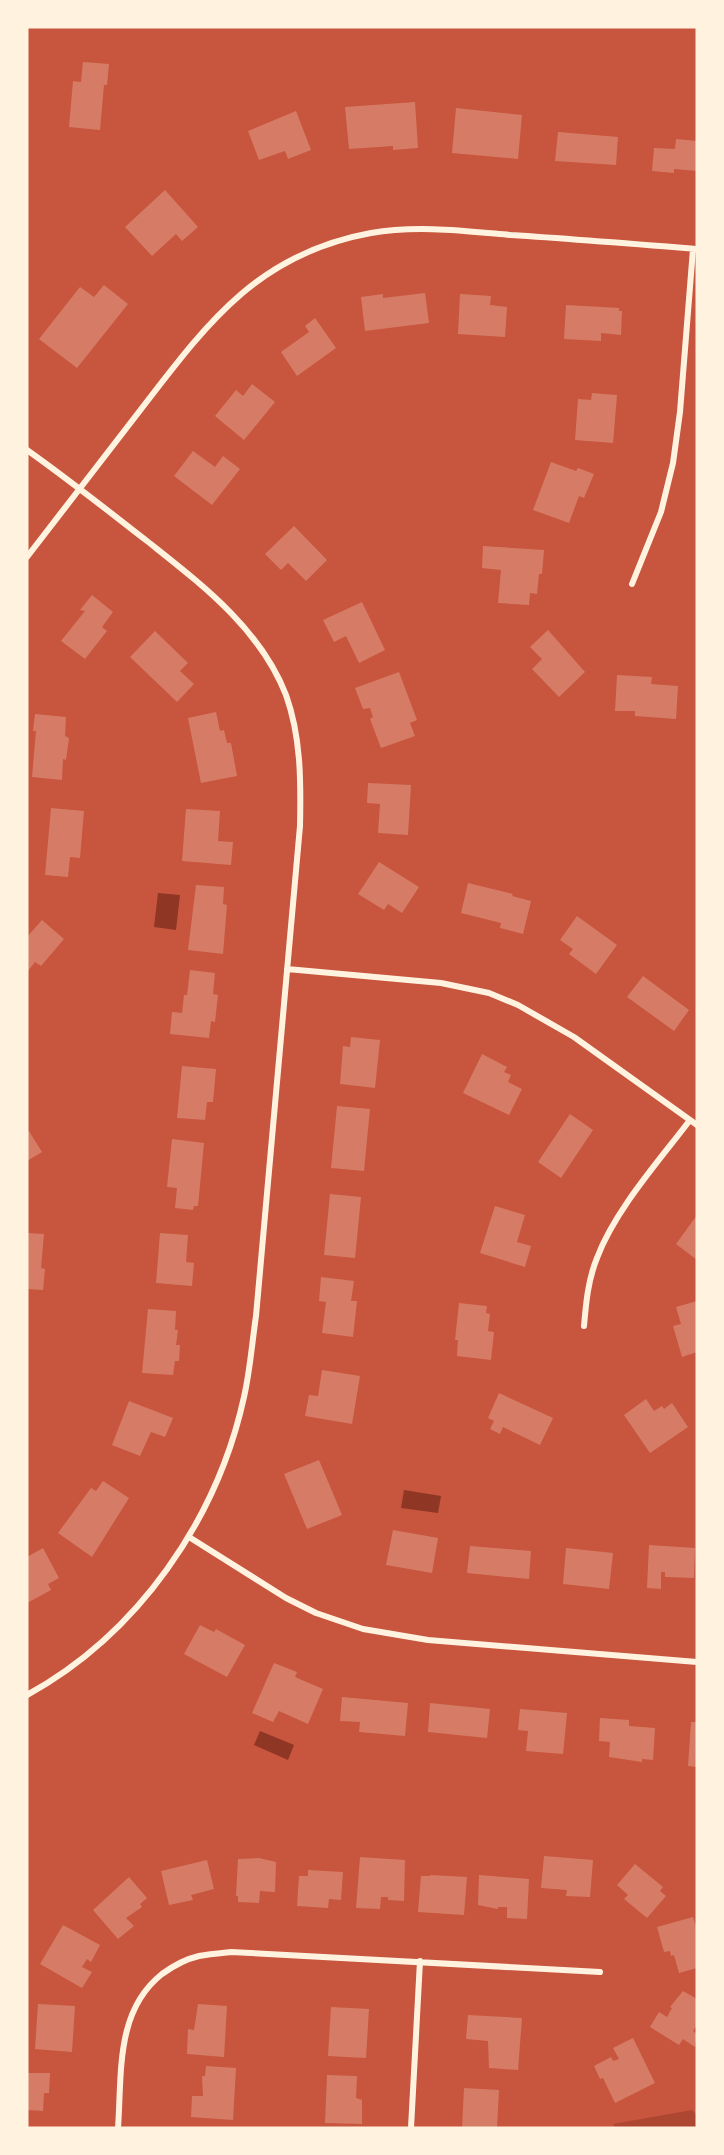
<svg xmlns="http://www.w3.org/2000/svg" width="724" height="2155" font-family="Mulish,sans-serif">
  <rect width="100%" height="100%" fill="#c8553d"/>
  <!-- green -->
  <path fill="#ae4732" d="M692 2110 697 2115V2128H616L613 2124Z"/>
  <!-- water -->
  <path fill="#8f3625" d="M158 893 180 895 176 930 154 927Z
    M404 1490 441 1496 438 1513 401 1508Z
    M260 1731 294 1745 288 1760 254 1745Z"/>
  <!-- building -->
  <path fill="#d67c66" d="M83 62 109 64 107 85H104L100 130 69 127 73 81 81 82Z
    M415 102 418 148 393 150V146L349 149 345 107Z
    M456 108 522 115 518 159 452 153Z
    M296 111 311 150 288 159 285 151 259 160 248 131Z
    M558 132 618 137 616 165 555 161Z
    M676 139 697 141V171L674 169V173L652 171 654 148 675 149Z
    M165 190 198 227 182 241 176 234 152 256 125 227Z
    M104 285 128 304 77 368 39 339 80 287 94 297Z
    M425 293 429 323 365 331 361 297 383 294V298Z
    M460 294 491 296 490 305 507 307 505 337 458 334Z
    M566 305 619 308V311H622L621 335 601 333V341L564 339Z
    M315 318 336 348 297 376 281 352 309 332 305 326Z
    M252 384 275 402 244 440 215 416 236 390 243 396Z
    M592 393 617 395 613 443 575 440 578 399 591 400Z
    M193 451 215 467 223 456 240 469 212 505 174 476Z
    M551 462 576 471 578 468 594 474 584 498 579 496 569 523 533 510Z
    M294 526 327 560 306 581 288 563 281 570 265 554Z
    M483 546 544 550 542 574H539L537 594 530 593 529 605 498 603 501 570 482 568Z
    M92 595 113 612 102 627 107 631 85 659 61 641 85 611 80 610Z
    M362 602 385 650 359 663 346 636 334 642 323 620Z
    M548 630 585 672 559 697 532 669 542 659 530 647Z
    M155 631 188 663 180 671 194 684 177 702 130 657Z
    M399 672 417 720 410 723 415 736 381 748 370 719 373 717 370 708 363 709 355 688Z
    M617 675 652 677 651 684 678 686 676 719 635 716V711H615Z
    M216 712 220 731 224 730 227 743H231L237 776 201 783 188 718Z
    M35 714 66 717 65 736 69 738 66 760 63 759 62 780 32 777 36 731H33Z
    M368 783 411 785 408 835 378 833 380 804 367 803Z
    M51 808 84 811 80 858 70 857 68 877 45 875Z
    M186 809 220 811 218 841 233 842 231 865 182 861Z
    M379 862 419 887 402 913 388 904 384 910 358 894Z
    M468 883 513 894 512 896 531 901 523 934 500 928 501 923 461 913Z
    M196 885 224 887 223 904 227 905 223 954 188 950Z
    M577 916 617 945 596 974 569 954 573 949 560 940Z
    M42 920 64 939 41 966 35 962 27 972V937Z
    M190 970 215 973 213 994 218 995 215 1022 211 1021 209 1038 170 1034 172 1012 182 1013 184 995H187Z
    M643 976 689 1010 674 1031 627 997Z
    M351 1037 380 1040 375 1088 340 1084 343 1046 350 1047Z
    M482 1054 507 1067 504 1072 511 1075 508 1082 522 1089 509 1115 463 1093Z
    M182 1066 216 1069 213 1102H207L205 1120 177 1118Z
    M337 1106 370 1109 364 1171 331 1168Z
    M570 1114 593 1130 561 1178 538 1162Z
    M27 1128 42 1152 27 1161Z
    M172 1139 204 1143 198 1206H194L193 1210 175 1208 177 1188 167 1187Z
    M330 1194 361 1197 355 1258 324 1255Z
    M495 1206 525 1215 517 1242 531 1246 525 1267 480 1253Z
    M697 1215V1260L676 1244Z
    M27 1233 44 1234 41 1268 45 1269 43 1290 27 1289Z
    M160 1233 188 1235 186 1262 194 1263 192 1286 156 1283Z
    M321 1277 354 1281 351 1301H357L353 1337 322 1333 326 1302 319 1301Z
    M697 1301V1352L682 1357 673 1326 681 1324 676 1307Z
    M459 1303 487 1306 486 1313 490 1314 488 1331 494 1332 491 1360 457 1356 458 1340H455Z
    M148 1309 176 1311 175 1330H178L176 1345H180L179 1361H175L173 1375 142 1373Z
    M322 1370 360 1376 352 1424 305 1416 309 1395 318 1396Z
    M499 1393 553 1418 540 1445 503 1427 500 1434 490 1429 494 1421 488 1418Z
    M646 1399 654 1411 662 1406 664 1409 672 1403 688 1427 650 1453 624 1415Z
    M129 1401 173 1418 165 1437 151 1432 140 1456 112 1445Z
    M319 1460 342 1515 307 1529 284 1474Z
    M103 1481 129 1498 92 1557 58 1533 91 1488 96 1491Z
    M393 1530 438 1538 432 1573 386 1565Z
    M649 1545 695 1548 694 1578 665 1577V1572H661V1589L647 1588Z
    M470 1546 531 1551 529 1579 467 1573Z
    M43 1548 59 1578 48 1584 51 1590 27 1603V1557Z
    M566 1548 613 1553 609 1589 563 1584Z
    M200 1625 214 1632 216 1629 245 1645 227 1677 184 1654Z
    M274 1663 297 1672 295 1677 323 1689 308 1724 279 1711 273 1722 252 1713Z
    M342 1697 408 1703 405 1736 359 1732 360 1722 340 1721Z
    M430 1703 490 1709 487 1738 428 1732Z
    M520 1709 567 1713 563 1754 526 1751 528 1731 518 1730Z
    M600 1718 629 1720V1726L655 1728 653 1760 642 1759V1762L609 1757 610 1742 599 1741Z
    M691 1722H697V1767L688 1766Z
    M544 1856 593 1860 590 1897 566 1896 567 1890 541 1888Z
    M360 1857 405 1860 404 1901 388 1900V1897H381L380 1909 356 1908Z
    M259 1858 276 1862 275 1892 260 1891 259 1903 238 1902V1896H236L238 1859Z
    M207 1860 214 1889 191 1895 193 1900 169 1905 161 1871Z
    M635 1864 663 1887 660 1891 666 1896 647 1918 624 1899 628 1895 617 1885Z
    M308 1870 343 1872 341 1900 329 1899 328 1908 297 1906 299 1876H308Z
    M430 1875 467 1877 464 1915 418 1912 421 1876H430Z
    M479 1875 529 1879 527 1919 507 1918V1907H498V1909L478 1905Z
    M129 1877 147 1898 140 1904 142 1907 126 1918 134 1926 118 1939 93 1910Z
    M693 1917 697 1930V1968L679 1973 674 1955 671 1956 670 1951 664 1952 657 1927Z
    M63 1925 100 1945 91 1962 87 1959 82 1967 92 1972 82 1988 40 1964Z
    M683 1991 697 1999V2025L693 2031 697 2034 695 2047 683 2039 679 2045 650 2027 659 2012 667 2017 672 2008 670 2007Z
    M38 2004 75 2006 72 2052 35 2049Z
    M198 2004 227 2006 224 2057 187 2054 188 2029 194 2030Z
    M331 2007 369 2009 366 2058 328 2056Z
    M468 2015 522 2018 518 2070 489 2068 488 2041 466 2039Z
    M633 2038 655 2083 615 2103 603 2078 600 2079 594 2066 611 2057 613 2061 619 2059 613 2048Z
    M206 2066 236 2068 233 2120 191 2117 192 2096H203L202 2076H205Z
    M27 2073H50L49 2093H44L43 2111 27 2110Z
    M327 2075 357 2076 356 2098 362 2100V2124L325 2123Z
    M464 2088 499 2090 497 2128H462Z"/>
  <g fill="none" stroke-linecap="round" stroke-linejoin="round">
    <!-- minor -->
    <path stroke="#fff3e0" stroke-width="6" d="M27 450C68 479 107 510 147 541 201 584 260 628 286 695 301 737 301 781 300 826L256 1316C252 1343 250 1371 244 1397 217 1520 138 1634 27 1695
      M27 557C63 510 99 464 135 417 203 329 254 254 371 233 417 225 465 231 511 235 573 239 635 244 697 249
      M632 584 661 512 673 463 680 412 693 249
      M287 969 441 983 489 993 518 1005 574 1037 697 1125
      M584 1326C586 1303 588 1280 597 1258 615 1210 659 1161 690 1120
      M189 1537 286 1598 316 1613 363 1629 428 1640 697 1662
      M118 2128C122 2074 115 2011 162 1974 173 1966 186 1959 199 1956 209 1954 221 1953 231 1952L600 1972
      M411 2128 420 1961"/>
  </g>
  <!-- border -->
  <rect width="724" height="2155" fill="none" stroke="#fff3e0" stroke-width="57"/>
</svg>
